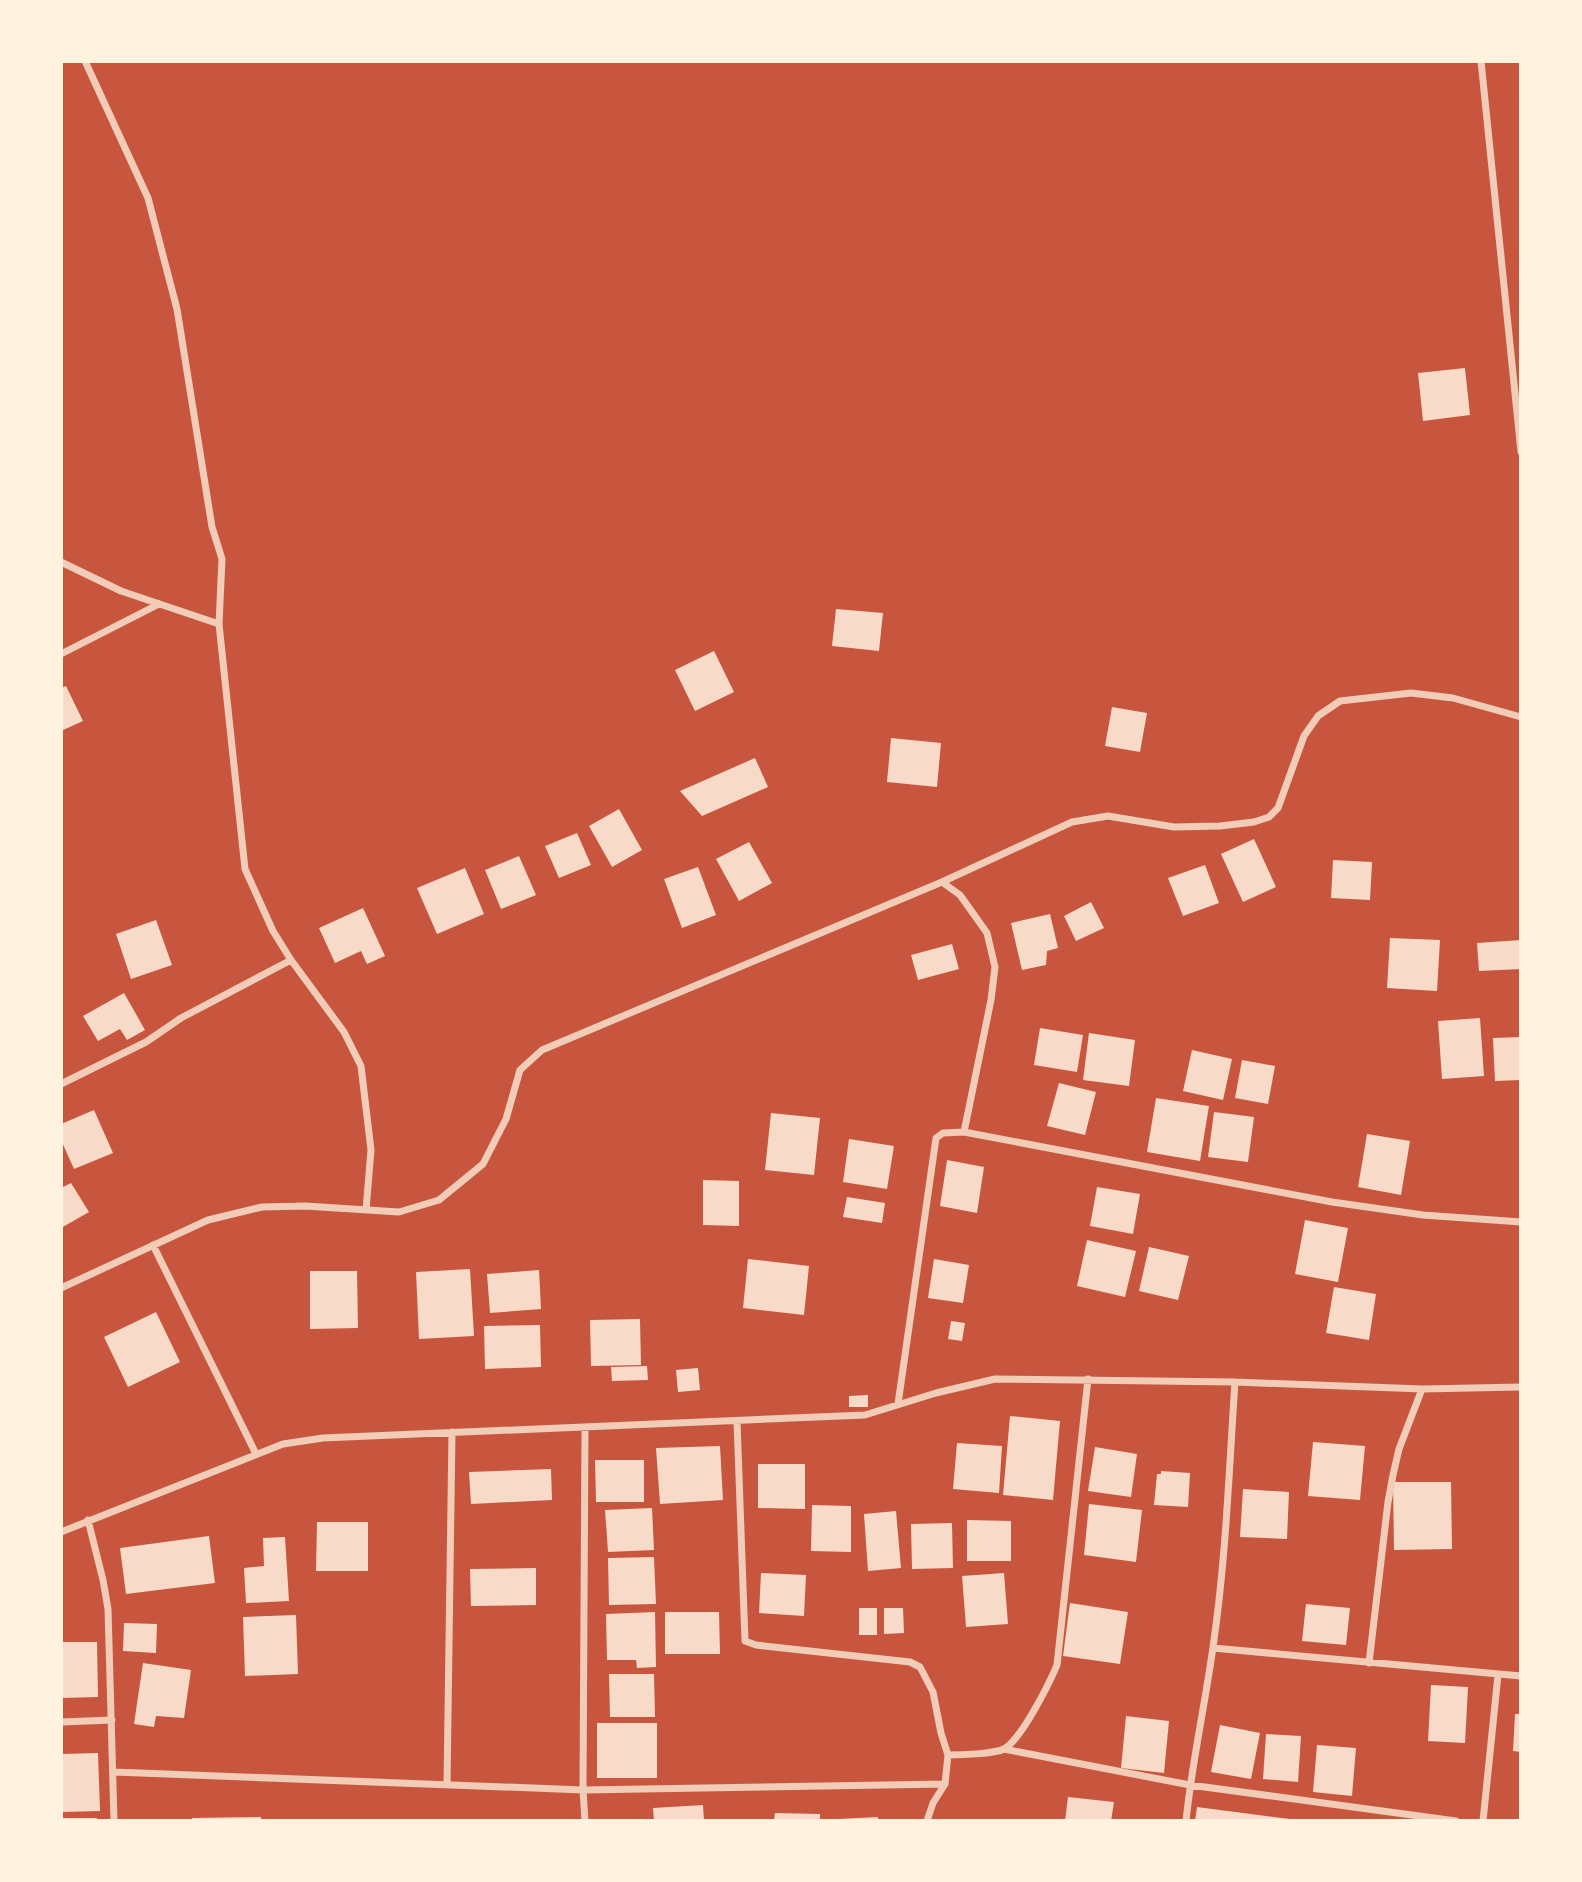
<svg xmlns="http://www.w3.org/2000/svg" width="1582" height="1882" font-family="'Fira Sans Condensed',sans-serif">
  <rect width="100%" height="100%" fill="#c8553d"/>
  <!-- building -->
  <path fill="#f7dbc8" d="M1465 368 1470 415 1423 421 1418 373Z
    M836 609 883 613 879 651 832 646Z
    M714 651 734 692 695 711 675 670Z
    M66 686 83 721 61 731V688Z
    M1112 707 1147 713 1140 752 1105 746Z
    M891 738 941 743 937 787 887 782Z
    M755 758 768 787 702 816 680 791Z
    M619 809 642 850 612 867 589 826Z
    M577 833 591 865 559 878 545 846Z
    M1254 839 1276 887 1243 902 1221 854Z
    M749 842 772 883 739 901 716 859Z
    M519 856 536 895 501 909 485 870Z
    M1333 860 1372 862 1370 900 1331 898Z
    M1205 865 1219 903 1183 916 1168 878Z
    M698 867 716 915 682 928 664 879Z
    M465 868 484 914 437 934 417 888Z
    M1091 902 1104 928 1076 941 1064 916Z
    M363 908 385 956 367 964 361 951 335 963 319 928Z
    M1050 914 1058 948 1047 951 1046 965 1022 970 1011 923Z
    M156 920 172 965 131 979 116 934Z
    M1390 938 1440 940 1437 991 1387 988Z
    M1521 940V969L1479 971 1477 943Z
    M952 944 959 969 918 980 911 955Z
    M124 993 145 1030 127 1040 120 1029 98 1041 83 1016Z
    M1480 1018 1484 1076 1442 1079 1438 1021Z
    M1040 1028 1083 1035 1077 1072 1034 1065Z
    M1089 1033 1135 1040 1129 1086 1083 1080Z
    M1521 1037V1080L1495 1081 1493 1038Z
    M1192 1050 1232 1059 1223 1100 1183 1091Z
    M1242 1060 1275 1066 1268 1104 1235 1098Z
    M1059 1083 1096 1092 1085 1135 1047 1126Z
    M1156 1098 1209 1106 1200 1161 1147 1152Z
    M94 1110 113 1153 74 1169 61 1140V1124Z
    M1214 1112 1254 1117 1248 1162 1208 1157Z
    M771 1113 820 1118 814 1175 765 1170Z
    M1367 1134 1410 1141 1401 1195 1358 1187Z
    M849 1139 894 1146 887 1189 843 1182Z
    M947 1160 984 1167 977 1213 940 1206Z
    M703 1180 739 1181V1226L703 1225Z
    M71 1183 89 1212 61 1228V1188Z
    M1097 1187 1140 1194 1133 1234 1090 1226Z
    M847 1197 885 1203 882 1223 843 1217Z
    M1305 1220 1348 1228 1338 1282 1295 1274Z
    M1087 1240 1136 1251 1125 1297 1077 1286Z
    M1149 1247 1189 1256 1178 1300 1139 1291Z
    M748 1259 809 1266 804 1315 743 1308Z
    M934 1259 969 1265 963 1303 928 1298Z
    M470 1269 474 1336 419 1339 416 1272Z
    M539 1270 541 1309 490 1313 487 1274Z
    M310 1271H357L358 1328 310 1329Z
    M1334 1287 1376 1294 1369 1340 1326 1333Z
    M156 1312 180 1362 128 1387 104 1337Z
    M640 1319 641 1365 591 1366 590 1320Z
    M951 1321 965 1323 962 1341 948 1339Z
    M540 1325 541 1367 485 1369 484 1326Z
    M647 1366 648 1380 612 1381 611 1367Z
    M698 1368 700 1390 678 1392 676 1370Z
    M868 1395V1407H849V1396Z
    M1010 1416 1060 1421 1053 1500 1003 1495Z
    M1313 1442 1365 1446 1360 1500 1308 1496Z
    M957 1443 1002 1446 999 1493 953 1489Z
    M720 1446 723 1500 660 1504 656 1448Z
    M1095 1447 1137 1454 1131 1497 1088 1491Z
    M595 1460H644V1502H596Z
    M758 1464H805V1509L758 1508Z
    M551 1469 552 1500 471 1504 469 1472Z
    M1161 1471 1190 1473 1188 1507 1154 1505 1157 1474H1161Z
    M1393 1482H1451L1452 1549 1394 1550Z
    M1243 1489 1289 1492 1287 1539 1240 1537Z
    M1089 1504 1142 1510 1136 1562 1084 1555Z
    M812 1505 851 1506V1552L811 1551Z
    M652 1508 654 1550 608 1552 605 1510Z
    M896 1511 901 1568 868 1571 864 1514Z
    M967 1520 1011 1521V1561H967Z
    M317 1522H368V1571H316Z
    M952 1523 953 1568 912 1569 911 1524Z
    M209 1536 215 1583 126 1594 120 1548Z
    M285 1537 289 1601 246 1603 244 1568 264 1566 263 1538Z
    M654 1557 656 1604 609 1605 608 1558Z
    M536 1568V1605L471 1606 470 1569Z
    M761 1573 806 1575 804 1616 759 1613Z
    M1004 1573 1008 1624 966 1627 962 1576Z
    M1070 1603 1128 1612 1120 1664 1063 1656Z
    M1306 1604 1350 1608 1346 1645 1302 1641Z
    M859 1608H877V1635H859Z
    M884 1608H903L904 1633 884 1634Z
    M655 1612 656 1667 637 1668 636 1660H607L606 1614Z
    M665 1612H719L720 1654H665Z
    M296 1615 298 1674 245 1676 243 1617Z
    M124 1623 157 1624 156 1653 123 1651Z
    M61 1642H97L98 1697 61 1698Z
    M143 1663 191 1670 184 1718 156 1716 154 1727 134 1724Z
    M609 1674H654L655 1717H610Z
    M1431 1685 1468 1687 1465 1743 1428 1741Z
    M1515 1714H1521V1752L1513 1751Z
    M1126 1716 1169 1721 1164 1773 1121 1768Z
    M597 1723H657V1778H597Z
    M1220 1725 1260 1733 1251 1779 1211 1772Z
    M1266 1734 1301 1736 1298 1782 1263 1779Z
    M1317 1745 1356 1748 1352 1796 1313 1792Z
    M98 1753 100 1811 61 1812V1754Z
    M1068 1797 1114 1802 1111 1821H1065Z
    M703 1805 704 1821H654L653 1808Z
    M1197 1807 1290 1819 1289 1821H1195Z
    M775 1813 820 1814V1821H774Z
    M261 1817V1821H192V1818Z
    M878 1817V1821H838V1819Z
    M61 1818H97V1821H61Z"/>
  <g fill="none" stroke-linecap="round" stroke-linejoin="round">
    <!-- minor -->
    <path stroke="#f1ccb7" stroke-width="7" d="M85 61 148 198 177 309 212 527 222 559 219 624 245 869 273 931 291 960 344 1032 361 1066 371 1150 366 1210
      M1481 61 1521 452
      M61 562 121 591 219 624
      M61 654 159 604
      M942 882 1072 822 1108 816 1174 827 1220 826 1254 822 1269 817 1278 808 1304 736 1318 716 1340 701 1411 693 1453 698 1521 717
      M61 1084 146 1042 181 1018 291 960
      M153 1245 256 1454
      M61 1288 208 1220 262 1207 305 1206 399 1212 439 1200 483 1164 506 1119 520 1070 542 1050 942 882 960 895 987 933 995 967 991 1000 964 1132
      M898 1404 936 1138 943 1133 964 1132 1332 1202 1423 1215 1521 1222
      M737 1421 745 1641 756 1645 910 1662 920 1667 933 1692 941 1733 948 1755 945 1784 933 1803 927 1821
      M585 1427 583 1790 585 1821
      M88 1520 103 1580 108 1609 114 1821
      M61 1532 283 1444 323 1438 865 1415 936 1393 995 1379 1235 1382 1422 1389 1521 1387
      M1213 1648 1521 1676
      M1369 1663 1388 1502 1393 1475 1399 1449 1422 1389
      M61 1722 112 1720
      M1004 1749 1190 1785 1456 1821
      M948 1755C960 1755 994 1754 1004 1749 1021 1740 1049 1684 1057 1665L1088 1379
      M114 1772 583 1790 945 1784
      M447 1784 452 1432
      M1186 1821C1192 1762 1205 1705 1213 1647 1226 1559 1229 1470 1235 1382
      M1483 1821 1498 1675"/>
  </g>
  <!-- border -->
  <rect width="1582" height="1882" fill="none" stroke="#fff3e0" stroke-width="126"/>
</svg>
